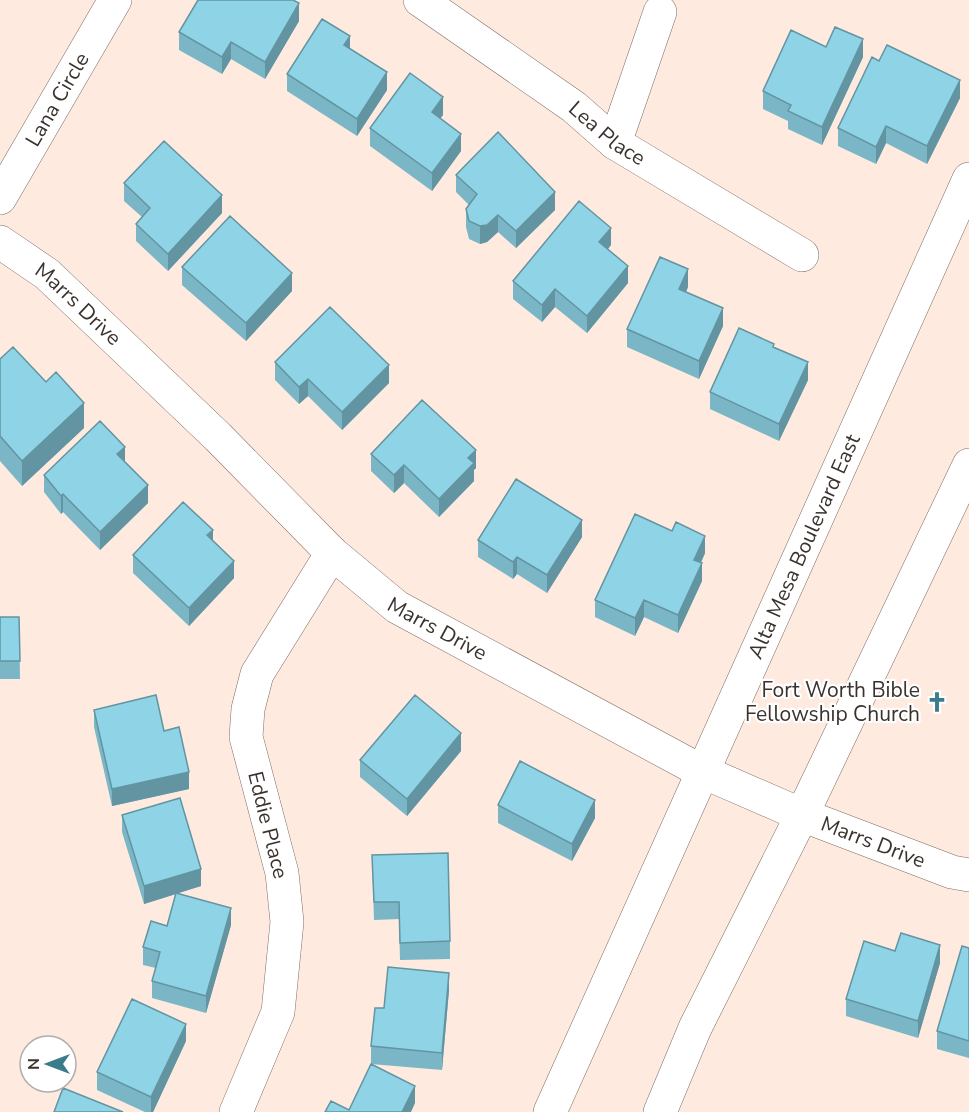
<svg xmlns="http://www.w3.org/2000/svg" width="969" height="1112" font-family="'Nunito Sans',sans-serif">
  <rect width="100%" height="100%" fill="#feeadf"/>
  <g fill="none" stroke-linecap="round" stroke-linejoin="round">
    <!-- minor casing -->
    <g stroke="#7f6d64" stroke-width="34">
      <g id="minor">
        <path id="s1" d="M420 0 574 107 615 143 802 255"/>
        <path d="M615 143 660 12"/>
        <path id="s2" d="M0 198 115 0"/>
        <path id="s3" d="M0 242 47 274 218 437 332 553 397 607 701 771 802 815 952 872 969 875"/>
        <path d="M236 1112 278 1012 287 922 282 873 246 737 248 709 257 674 332 553"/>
        <path id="s4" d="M550 1112 969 179"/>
        <path d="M660 1112 695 1028 802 815 969 465"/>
      </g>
    </g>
    <!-- minor -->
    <use href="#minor" stroke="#fff" stroke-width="33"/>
  </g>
  <!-- wall -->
  <path fill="#7ab6c6" d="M299 21 265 79 231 59 222 74 179 50V32Z
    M826 47 863 57 822 145 788 129V121L763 109V91Z
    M350 48 387 90 357 136 287 91V74Z
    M960 98 927 164 886 143 876 164 838 146V128Z
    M443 115 440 118 461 151 432 191 370 146V128Z
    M456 175 555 210 516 248 498 232 487 242 480 244 469 239 466 227V209L469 205 456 192Z
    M124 183 222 213 168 271 136 241V224L142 217 124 201Z
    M611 245 608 249 628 283 587 333 555 307 542 322 513 299V281Z
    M182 267 292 291 246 341 182 285Z
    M688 287 686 292 723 326 699 379 627 347V329Z
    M774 347 808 380 779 441 710 409V392Z
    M0 359 84 428 22 486 0 461Z
    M275 362 389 383 342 430 308 396 299 404 275 380Z
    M371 454 476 468 474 470V481L439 517 404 483 394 493 371 471Z
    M125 462 148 503 100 550 63 512 61 514 44 492V475Z
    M582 537 547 593 517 574 513 579 478 557V540Z
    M213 540 234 578 189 626 133 573V555Z
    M705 553 701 563 702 581 678 633 644 617 635 636 595 617V600Z
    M0 617H19L20 679H0Z
    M94 710 164 731 189 789 112 806 94 727Z
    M461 751 407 816 360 777V760Z
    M498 805 595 818 572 861 498 823Z
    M122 815 201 886 178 893 231 925 206 1013 152 998V981L156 968 143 965V947L167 926 176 894 144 904 122 832Z
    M372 855 450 941V959L400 960 399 919 374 920Z
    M969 948V1058L937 1049V1031Z
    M895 951 940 963 918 1038 846 1016V999Z
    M449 990 442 1070 371 1064V1046L384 1008Z
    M186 1041 153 1112H145L97 1090V1072Z"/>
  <!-- shaded-wall -->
  <path fill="#6394a1" d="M299 3V21L265 79V62Z
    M350 36V54L344 45Z
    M863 39V57L822 145V127Z
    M231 42V59L222 74V57Z
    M387 72V90L357 136V119Z
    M960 80V98L927 164V146Z
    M443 97V115L432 130V112Z
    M886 126V143L876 164V147Z
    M461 134V151L432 191V173Z
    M555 192V210L516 248V231Z
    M222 195V213L168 271V254Z
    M498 215V232L487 242 480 244V226Z
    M611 228V245L599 260V242Z
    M628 266V283L587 333V316Z
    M688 269V287L679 307V289Z
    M292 273V291L246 341V323Z
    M555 289V307L542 322V305Z
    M723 308V326L699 379V361Z
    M808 362V380L779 441V424Z
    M389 365V383L342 430V412Z
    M308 379V396L299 404V387Z
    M84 403V428L22 486V461Z
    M125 447V464L117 454Z
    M476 450V468L474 470V481L439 517V499L468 458Z
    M404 465V483L394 493V475Z
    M148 485V503L100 550V532Z
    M63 494V512L61 514V496Z
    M582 520V537L547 593V575Z
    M213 530V547L207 535Z
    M705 536V553L694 577V560Z
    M517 557V574L513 579V562Z
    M234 561V578L189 626V608Z
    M702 563V581L678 633V615Z
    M644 600V617L635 636V618Z
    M461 733V751L407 816V799Z
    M189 772V789L112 806V789Z
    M595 800V818L572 861V844Z
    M201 869V886L144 904V886Z
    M231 908V925L206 1013V996Z
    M940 945V963L918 1038V1021Z
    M449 973V990L442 1070V1053Z
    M186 1024V1041L153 1112H151V1097Z
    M415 1086V1103L411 1112H402Z"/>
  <!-- building -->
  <path fill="#8ed4e6" stroke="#6394a1" stroke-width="1.5" d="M198 0H293L299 3 265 62 231 42 222 57 179 32Z
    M322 19 350 36 344 45 387 72 357 119 287 74Z
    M835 27 863 39 822 127 788 111 791 105 763 91 791 30 826 47Z
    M887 45 960 80 927 146 886 126 876 147 838 128 872 57 879 61Z
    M410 73 443 97 432 112 461 134 432 173 370 128Z
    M498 132 555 192 516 231 498 215 487 225 480 226 469 221 466 209 477 194 456 175Z
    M164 141 222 195 168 254 136 224 150 208 124 183Z
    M579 201 611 228 599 242 628 266 587 316 555 289 542 305 513 281Z
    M230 216 292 273 246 323 182 267Z
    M660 257 688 269 679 289 723 308 699 361 627 329Z
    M330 307 389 365 342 412 308 379 299 387 275 362Z
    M739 328 774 344 773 347 808 362 779 424 710 392Z
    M13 347 46 382 56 372 84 403 22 461 0 436V359Z
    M422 400 476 450 468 458 474 463 439 499 404 465 394 475 371 454Z
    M100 421 125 447 117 454 148 485 100 532 63 494 61 496 44 475Z
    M516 479 582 520 547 575 517 557 513 562 478 540Z
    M183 502 213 530 207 535 234 561 189 608 133 555Z
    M635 514 672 531 676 522 705 536 694 560 702 563 678 615 644 600 635 618 595 600Z
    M0 617H19L20 661H0Z
    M156 695 164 731 179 727 189 772 112 789 94 710Z
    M415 695 461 733 407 799 360 760Z
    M520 761 595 800 572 844 498 805Z
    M180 798 201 869 144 886 122 815Z
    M448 853 450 941 400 943 399 902H374L372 855Z
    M176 893 231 908 206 996 152 981 160 952 143 947 151 921 167 926Z
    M901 933 940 945 918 1021 846 999 864 941 895 951Z
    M962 946 969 948V1041L937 1031Z
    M388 967 449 973 442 1053 371 1046 375 1008H384Z
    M132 999 186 1024 151 1097 97 1072Z
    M371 1064 415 1086 402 1112H325L331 1101 349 1110Z
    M63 1088 123 1112H54Z"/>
  <!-- icons -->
  <defs>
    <g id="church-bare" transform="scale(1.62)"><path d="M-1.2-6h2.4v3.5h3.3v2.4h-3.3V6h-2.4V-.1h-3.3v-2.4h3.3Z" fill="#397c8c" stroke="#fff" stroke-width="2.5" paint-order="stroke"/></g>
  </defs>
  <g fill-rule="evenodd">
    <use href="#church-bare" x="937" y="702"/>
  </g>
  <g text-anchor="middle" stroke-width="4.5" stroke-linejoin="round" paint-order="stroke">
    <!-- street labels -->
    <g font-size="21" fill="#3a322e" stroke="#fff">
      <text dy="7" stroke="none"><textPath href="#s2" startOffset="114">Lana Circle</textPath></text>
      <text dy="7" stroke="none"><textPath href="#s1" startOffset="230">Lea Place</textPath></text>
      <text dy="7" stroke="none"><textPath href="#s3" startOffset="100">Marrs Drive</textPath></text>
      <text dy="7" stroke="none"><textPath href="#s4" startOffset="620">Alta Mesa Boulevard East</textPath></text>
      <text dy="7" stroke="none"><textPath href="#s3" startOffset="586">Marrs Drive</textPath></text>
      <text transform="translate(268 825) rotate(76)" y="7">Eddie Place</text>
      <text dy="7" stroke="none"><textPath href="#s3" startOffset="1072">Marrs Drive</textPath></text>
    </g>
    <!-- poi labels -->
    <g font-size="21" fill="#3a322e" stroke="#fff" text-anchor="end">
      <text x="920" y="697">Fort Worth Bible<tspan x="920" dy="24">Fellowship Church</tspan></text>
    </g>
  </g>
  <!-- north arrow -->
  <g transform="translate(48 1064) rotate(270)"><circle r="28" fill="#ffffff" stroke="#b0adab" stroke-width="1.5"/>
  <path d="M0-4.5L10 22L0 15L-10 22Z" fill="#397c8c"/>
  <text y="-9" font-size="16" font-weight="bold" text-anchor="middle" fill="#3a322e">N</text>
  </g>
</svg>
